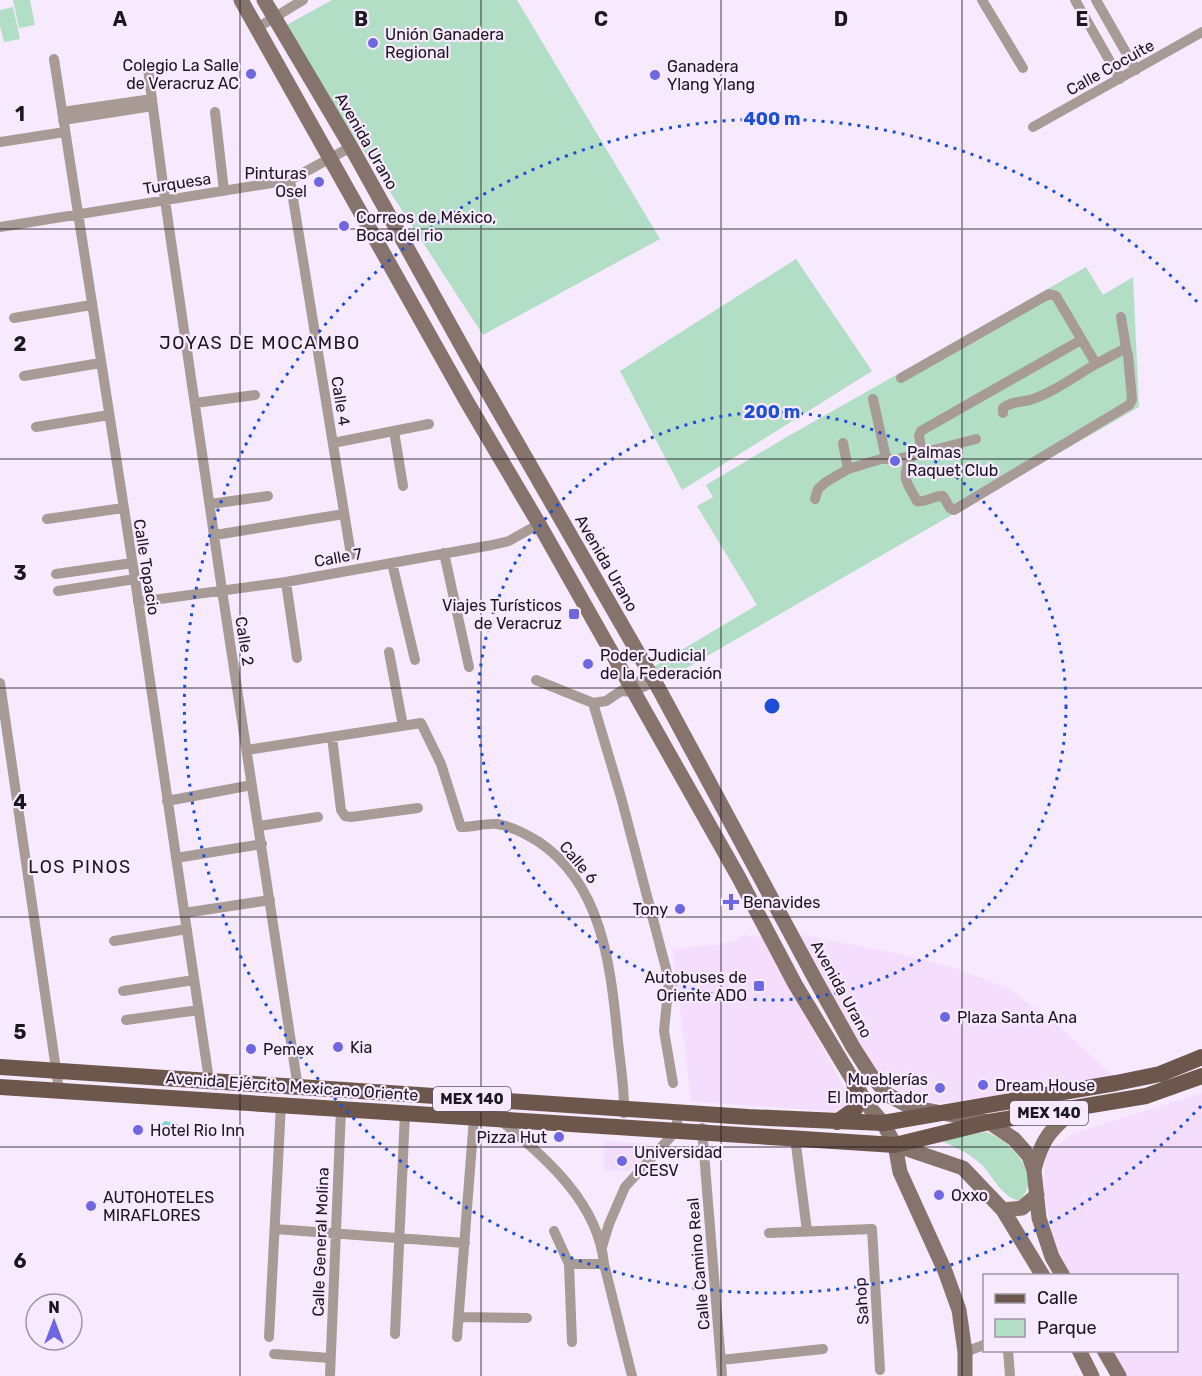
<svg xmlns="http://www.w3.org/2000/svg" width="1202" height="1376" font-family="Rubik,sans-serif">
  <rect width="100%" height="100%" fill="#f7e9fe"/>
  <!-- built -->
  <path fill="#f4ddfd" d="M796 934 901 954 955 968 1009 989 1059 1026 1113 1076 959 1103 932 1102 907 1095 886 1082 866 1060Z
    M744 935 763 937 849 1097 847 1106 840 1112 691 1101 673 949 721 944 734 941Z
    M1202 1093V1376H1122L1109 1351 1176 1350V1276L1069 1275 1056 1251 1043 1190 1046 1153 1074 1133Z
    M604 1141 649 1144V1152L630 1171 604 1170Z"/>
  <!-- green -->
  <path fill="#b1dec4" d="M13 0H30L35 25 19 28Z
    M332 0H517L660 239 483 335 283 27Z
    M13 7 20 39 4 42 0 26V10Z
    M796 259 872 371 682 490 620 371Z
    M1086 267 1103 295 1133 277 1139 407 662 682 653 667 757 605 697 506 713 497 706 485 785 438Z
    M986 1132C1010 1140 1044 1176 1020 1200 1005 1201 992 1176 983 1166 971 1154 956 1147 941 1141V1139Z"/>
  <!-- water -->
  <path fill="#7cd3d9" d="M165 1121 178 1124 177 1132 167 1133 161 1131 160 1125Z"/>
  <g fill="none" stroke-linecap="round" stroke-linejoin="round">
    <!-- street -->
    <path stroke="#a89b95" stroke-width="10" d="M982 0 1023 68
      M1075 0 1120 79
      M1096 0 1136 70
      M257 28 303 0
      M54 59 135 579 209 1080
      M148 69 165 200 222 590 298 1088
      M62 112 152 99
      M215 112 224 191
      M63 120 153 106
      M1033 127 1202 32
      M0 142 65 132
      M290 180 351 555
      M0 227 290 180 351 147
      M1121 317 1126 348
      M14 318 91 305
      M24 376 100 363
      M901 378 1049 294 1056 296 1096 364 1126 348 1128 355 1132 400 1129 405 954 510 950 508 943 496C934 495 926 503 917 501 905 480 901 478 912 455
      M873 399 886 458
      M195 403 255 395
      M1003 413V408C1010 402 1021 402 1030 400 1053 393 1075 376 1096 364
      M36 427 109 415
      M394 431 403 486
      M333 443 429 424
      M843 443 848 469
      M922 453 976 439
      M815 499 818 489 826 482 848 469 881 459H897L922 453 919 436 921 431 1081 340
      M210 504 268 496
      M47 519 123 508
      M215 535 344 514
      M444 553 469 667
      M392 563 415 660
      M56 574 132 563
      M286 582 297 658
      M58 591 135 579
      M138 602 286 582 492 545 509 541 539 524
      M389 652 403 726
      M651 675 621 691 633 692 655 681
      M536 680 593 703 606 701 621 691
      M0 683 59 1090
      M593 703 621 797 669 980 664 1031 673 1083
      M332 737 341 810 345 816 351 817 418 808
      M247 750 421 723 441 764 461 827C472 827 486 823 497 824 511 826 528 835 539 842 601 884 610 962 617 1031 619 1058 625 1086 624 1113
      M167 801 252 785
      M259 826 318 817
      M176 858 262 844
      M184 913 270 900
      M114 941 187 929
      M123 991 194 980
      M126 1020 199 1010
      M499 1119C544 1157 598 1201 604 1264L632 1376
      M702 1128 722 1376
      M795 1137 807 1231
      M275 1229 465 1243
      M554 1231 569 1264 572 1342
      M769 1233 872 1229 880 1370
      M602 1247 609 1224 625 1187 675 1132 679 1112
      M569 1264H604
      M459 1317 527 1318
      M395 1334 405 1113
      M269 1337 281 1104
      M457 1337 474 1118
      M1008 1350 1010 1376
      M965 1352 984 1345
      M274 1354 330 1358
      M721 1360 823 1349
      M330 1376 341 1109"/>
    <!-- secondary -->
    <path stroke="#86736b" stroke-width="15" d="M241 0 467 402 539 524 738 876 795 984 869 1107 883 1123 895 1145 963 1168 1003 1210 1043 1276
      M264 0 351 147 470 361 660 691 815 979 853 1047 871 1075 888 1095 911 1107 989 1122 1014 1139 1029 1156 1034 1170 1039 1218 1052 1257 1063 1276
      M895 1145 900 1172 945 1271 959 1310 965 1352V1376
      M1034 1170C1042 1138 1050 1131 1074 1109
      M1003 1210 1022 1208 1037 1195
      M1079 1350 1092 1376
      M1104 1350 1119 1376"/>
    <!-- primary -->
    <path stroke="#6d574d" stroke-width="16" d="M0 1067 748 1117 883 1123 1116 1083 1160 1074 1202 1057
      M0 1087 895 1145 989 1122 1146 1096 1202 1076
      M837 1122 855 1109 857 1098 854 1082"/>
  </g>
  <!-- grid -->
  <path fill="none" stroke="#1c161f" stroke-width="1.5" stroke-opacity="0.55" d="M240 0V1376M481 0V1376M721 0V1376M962 0V1376M0 229H1202M0 459H1202M0 688H1202M0 917H1202M0 1147H1202"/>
  <!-- distance rings -->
  <g fill="none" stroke="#1d4ed8" stroke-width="3" stroke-dasharray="3 6">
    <circle cx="772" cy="706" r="294"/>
    <path d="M1201 1106A587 587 0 1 1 1201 306"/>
  </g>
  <!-- markers -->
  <g fill="#6d67e1" stroke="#f7e9fe" stroke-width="2">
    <circle cx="373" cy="43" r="6"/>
    <circle cx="251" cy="74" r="6"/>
    <circle cx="655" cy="75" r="6"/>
    <circle cx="319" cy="182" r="6"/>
    <circle cx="344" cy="226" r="6"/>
    <circle cx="895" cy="461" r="6"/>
    <rect x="568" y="608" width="12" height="12" rx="3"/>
    <circle cx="588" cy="664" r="6"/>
    <path d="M728 893h6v6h6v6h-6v6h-6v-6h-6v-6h6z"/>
    <circle cx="680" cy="909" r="6"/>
    <rect x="753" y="980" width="12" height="12" rx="3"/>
    <circle cx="945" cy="1017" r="6"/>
    <circle cx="338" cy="1047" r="6"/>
    <circle cx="251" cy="1049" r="6"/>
    <circle cx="983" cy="1085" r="6"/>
    <circle cx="940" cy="1088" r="6"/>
    <circle cx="138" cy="1130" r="6"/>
    <circle cx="559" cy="1137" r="6"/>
    <circle cx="622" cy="1161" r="6"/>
    <circle cx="939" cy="1195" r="6"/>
    <circle cx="91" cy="1206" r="6"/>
  </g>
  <g text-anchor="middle" stroke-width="4.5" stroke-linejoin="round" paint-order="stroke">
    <!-- shield labels -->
    <g fill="#f7e9fe" stroke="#5e5562" stroke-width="1.5">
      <rect x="433" y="1087" width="78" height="24" rx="4.5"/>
      <rect x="1010" y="1101" width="78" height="24" rx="4.5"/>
    </g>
    <g font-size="15" font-weight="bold" fill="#1c161f">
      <text x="472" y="1104">MEX 140</text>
      <text x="1049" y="1118">MEX 140</text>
    </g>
    <!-- poi labels -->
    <g font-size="16" fill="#1c161f" stroke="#f7e9fe" text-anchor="start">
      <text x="385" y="40">Unión Ganadera<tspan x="385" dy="18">Regional</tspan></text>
      <text x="239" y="71" text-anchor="end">Colegio La Salle<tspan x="239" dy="18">de Veracruz AC</tspan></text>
      <text x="667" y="72">Ganadera<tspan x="667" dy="18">Ylang Ylang</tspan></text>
      <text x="307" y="179" text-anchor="end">Pinturas<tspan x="307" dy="18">Osel</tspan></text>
      <text x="356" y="223">Correos de México,<tspan x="356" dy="18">Boca del rio</tspan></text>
      <text x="907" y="458">Palmas<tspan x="907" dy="18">Raquet Club</tspan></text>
      <text x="562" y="611" text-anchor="end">Viajes Turísticos<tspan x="562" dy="18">de Veracruz</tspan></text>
      <text x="600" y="661">Poder Judicial<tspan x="600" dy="18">de la Federación</tspan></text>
      <text x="743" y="908">Benavides</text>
      <text x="668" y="915" text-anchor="end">Tony</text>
      <text x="747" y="983" text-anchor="end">Autobuses de<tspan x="747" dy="18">Oriente ADO</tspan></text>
      <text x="957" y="1023">Plaza Santa Ana</text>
      <text x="350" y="1053">Kia</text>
      <text x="263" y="1055">Pemex</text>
      <text x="928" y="1085" text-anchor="end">Mueblerías<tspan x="928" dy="18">El Importador</tspan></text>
      <text x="995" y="1091">Dream House</text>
      <text x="150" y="1136">Hotel Rio Inn</text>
      <text x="547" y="1143" text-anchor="end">Pizza Hut</text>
      <text x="634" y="1158">Universidad<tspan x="634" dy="18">ICESV</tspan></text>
      <text x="951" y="1201">Oxxo</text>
      <text x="103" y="1203">AUTOHOTELES<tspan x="103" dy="18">MIRAFLORES</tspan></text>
    </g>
    <!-- street labels -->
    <g font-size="16" fill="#1c161f" stroke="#f7e9fe">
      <text transform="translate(1110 67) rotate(-29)" y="6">Calle Cocuite</text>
      <text transform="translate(367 141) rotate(60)" y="6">Avenida Urano</text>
      <text transform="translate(177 183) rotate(-9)" y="6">Turquesa</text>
      <text transform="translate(341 401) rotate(81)" y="6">Calle 4</text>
      <text transform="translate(338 557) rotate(-10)" y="6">Calle 7</text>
      <text transform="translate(607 563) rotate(60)" y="6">Avenida Urano</text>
      <text transform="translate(147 567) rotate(81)" y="6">Calle Topacio</text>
      <text transform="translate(245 641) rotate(81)" y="6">Calle 2</text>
      <text transform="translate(579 862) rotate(50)" y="6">Calle 6</text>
      <text transform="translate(842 989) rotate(61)" y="6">Avenida Urano</text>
      <text transform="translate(292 1086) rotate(4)" y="6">Avenida Ejército Mexicano Oriente</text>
      <text transform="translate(320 1242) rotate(-88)" y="6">Calle General Molina</text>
      <text transform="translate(698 1264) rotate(-95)" y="6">Calle Camino Real</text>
      <text transform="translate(861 1301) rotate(-94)" y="6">Sahop</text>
    </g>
    <!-- neighbourhood labels -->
    <g font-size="18" letter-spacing="1.5" fill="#1c161f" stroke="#f7e9fe">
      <text x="260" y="349">JOYAS DE MOCAMBO</text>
      <text x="80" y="873">LOS PINOS</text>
    </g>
  </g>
  <g font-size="20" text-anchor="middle" font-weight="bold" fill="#1c161f" stroke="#f7e9fe" stroke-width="4.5" stroke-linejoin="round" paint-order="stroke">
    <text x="120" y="26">A</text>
    <text x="361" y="26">B</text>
    <text x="601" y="26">C</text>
    <text x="841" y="26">D</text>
    <text x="1082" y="26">E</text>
    <text x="20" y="121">1</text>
    <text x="20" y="351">2</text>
    <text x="20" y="580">3</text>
    <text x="20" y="809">4</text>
    <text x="20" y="1039">5</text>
    <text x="20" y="1268">6</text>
  </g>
  <circle cx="772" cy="706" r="9" fill="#1d4ed8" stroke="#f7e9fe" stroke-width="3"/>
  <g font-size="18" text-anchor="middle" font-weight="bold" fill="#1d4ed8" stroke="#f7e9fe" stroke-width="4.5" stroke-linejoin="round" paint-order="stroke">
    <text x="772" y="125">400 m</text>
    <text x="772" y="418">200 m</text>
  </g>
  <!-- legend -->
  <rect x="983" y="1274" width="195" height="78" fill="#f7e9fe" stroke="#9f95a5" stroke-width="1.5"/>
  <rect x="995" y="1294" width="30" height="9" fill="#6d574d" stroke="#9f95a5" stroke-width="1.5"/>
  <text x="1037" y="1304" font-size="18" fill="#1c161f">Calle</text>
  <rect x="995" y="1319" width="30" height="18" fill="#b1dec4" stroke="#9f95a5" stroke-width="1.5"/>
  <text x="1037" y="1334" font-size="18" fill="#1c161f">Parque</text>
  <!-- north arrow -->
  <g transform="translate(54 1322)"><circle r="28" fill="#f7e9fe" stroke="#9f95a5" stroke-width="1.5"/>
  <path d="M0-4.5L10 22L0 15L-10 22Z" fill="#6d67e1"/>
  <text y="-9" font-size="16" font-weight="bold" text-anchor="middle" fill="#1c161f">N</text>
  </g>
</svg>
